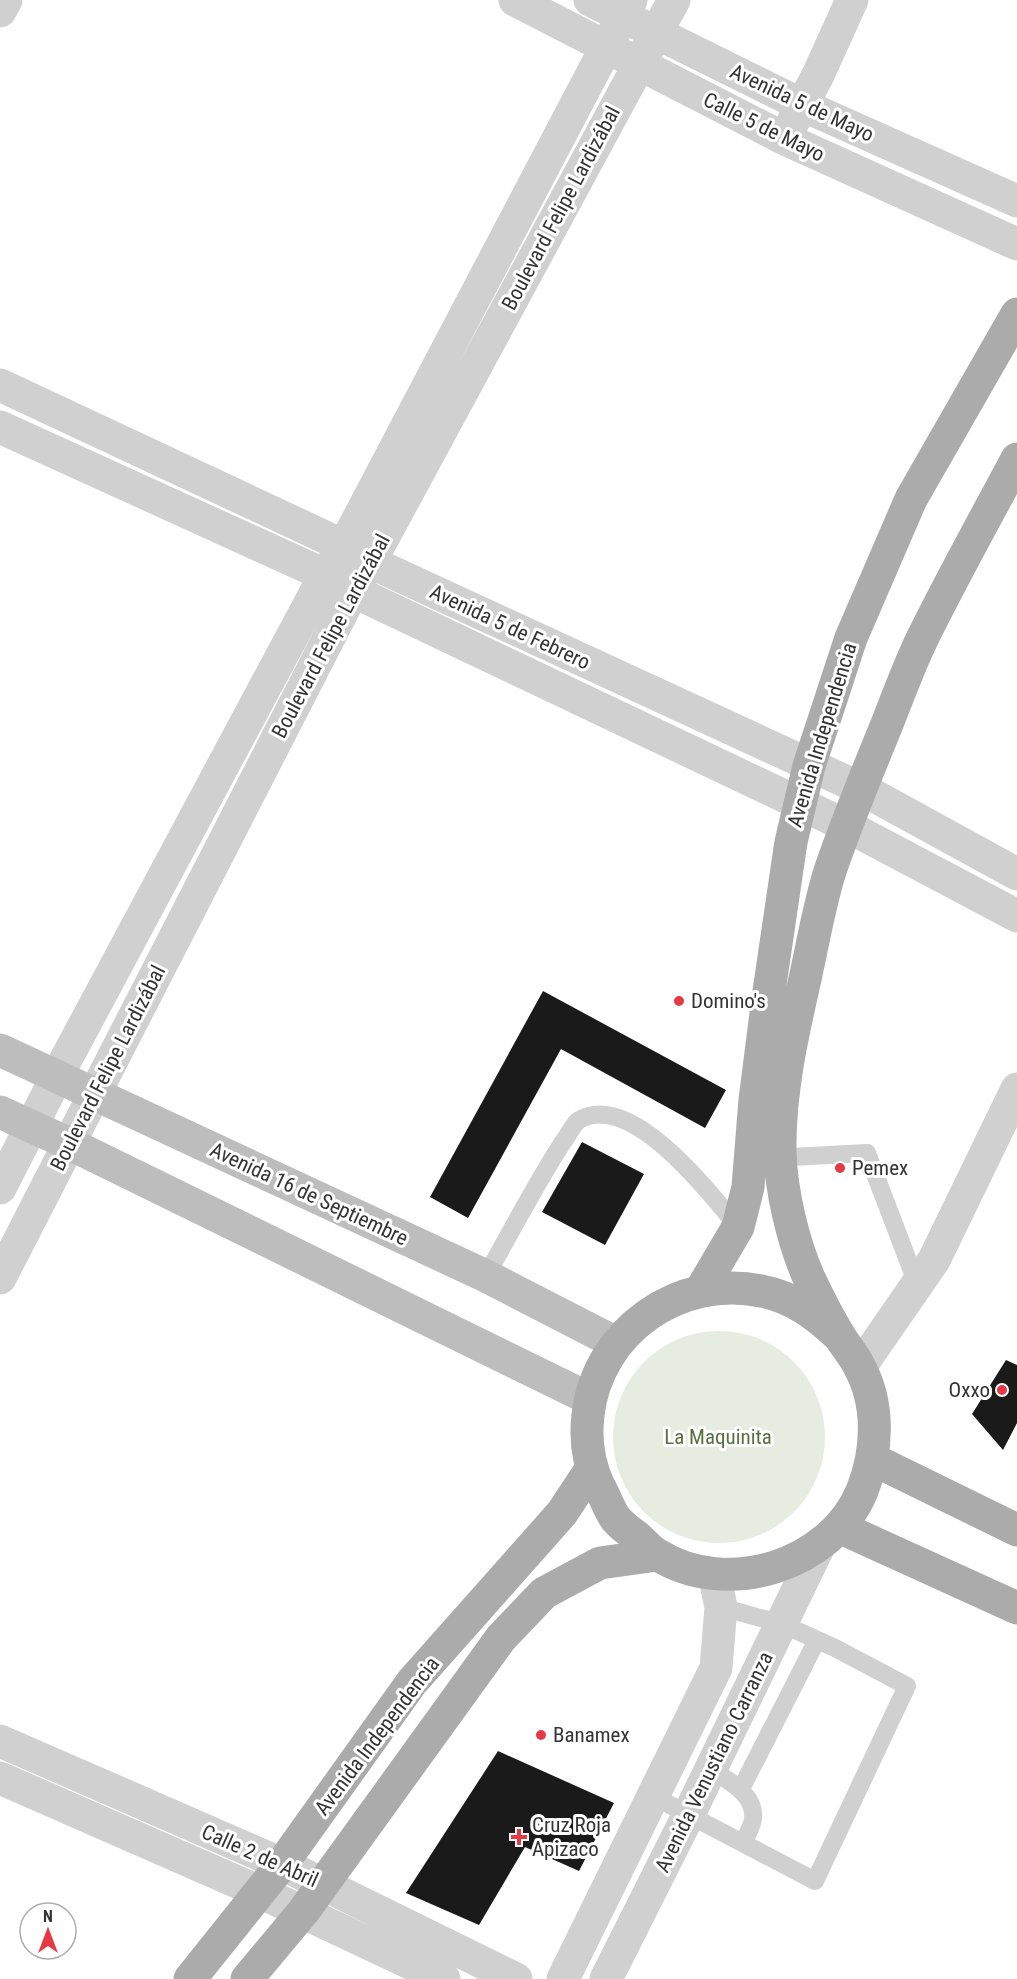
<svg xmlns="http://www.w3.org/2000/svg" width="1017" height="1979" font-family="'Roboto Condensed',sans-serif">
  <rect width="100%" height="100%" fill="#fff"/>
  <!-- green -->
  <path fill="#e6ecdf" d="M613 1437a106 106 0 1 1 212 0a106 106 0 1 1-212 0Z"/>
  <!-- building -->
  <path fill="#1a1a1a" d="M543 991 726 1090 705 1128 561 1049 468 1218 430 1197Z
    M582 1142 644 1174 605 1245 542 1212Z
    M1006 1360 1017 1365V1423L1003 1450 972 1414Z
    M498 1751 614 1803 579 1871 525 1847 479 1925 406 1893Z"/>
  <g fill="none" stroke-linecap="round" stroke-linejoin="round">
    <!-- service -->
    <path stroke="#d0d0d0" stroke-width="18" d="M772 1158 867 1153 917 1284
      M486 1276C511 1232 535 1185 563 1142 568 1136 573 1124 579 1120 631 1090 709 1192 738 1227
      M711 1769C728 1781 756 1794 753 1819 752 1827 746 1835 744 1842
      M741 1789 817 1640
      M653 1796 815 1881 907 1686 835 1648 782 1624 721 1607"/>
    <!-- minor -->
    <path stroke="#d0d0d0" stroke-width="33" d="M515 0 785 139 1017 244
      M590 0 802 105 1017 201
      M0 11 6 0
      M792 124 818 75 852 0
      M0 385 344 546 370 562 860 788 1017 874
      M0 427 325 575 353 591 847 826 1017 916
      M0 1188 57 1076 325 575 344 546 631 0
      M0 1278 353 591 370 562 674 0
      M860 1367 934 1260 1017 1089
      M0 1741 282 1864 516 1979
      M0 1778 260 1892 444 1979
      M563 1979 716 1668 721 1607 714 1574
      M606 1979 689 1814 820 1544"/>
    <!-- secondary -->
    <path stroke="#bdbdbd" stroke-width="33" d="M0 1050 486 1276 616 1343
      M0 1112 70 1144 590 1399"/>
    <!-- primary -->
    <path stroke="#ababab" stroke-width="33" d="M701 1290 738 1227 748 1187 755 1100 768 998 791 842 809 766 851 638 911 499 1017 314
      M840 1337C817 1315 793 1297 761 1291 680 1274 597 1331 588 1415 585 1440 588 1463 599 1486 605 1496 609 1510 616 1519 622 1526 630 1532 637 1537 644 1543 650 1551 658 1555 727 1598 831 1566 862 1491 878 1451 880 1404 859 1366 854 1355 845 1346 839 1335 828 1317 818 1297 809 1278 793 1242 781 1191 780 1152 779 1093 792 1036 805 979 813 943 819 906 830 871 847 821 867 773 887 724 898 696 909 666 922 639 952 578 985 519 1017 459
      M872 1459 1017 1530
      M839 1527 1017 1608
      M190 1979 282 1864 412 1682 562 1513 591 1469
      M247 1979 303 1912 501 1638 544 1593 600 1563 657 1555"/>
  </g>
  <!-- markers -->
  <g fill="#e63946" stroke="#fff" stroke-width="2">
    <circle cx="679" cy="1001" r="6"/>
    <circle cx="840" cy="1168" r="6"/>
    <circle cx="1002" cy="1390" r="6"/>
    <circle cx="541" cy="1735" r="6"/>
    <path d="M516 1828h6v6h6v6h-6v6h-6v-6h-6v-6h6z"/>
  </g>
  <g text-anchor="middle" stroke-width="6" stroke-linejoin="round" paint-order="stroke">
    <!-- street labels -->
    <g font-size="21" fill="#333" stroke="#fff">
      <text transform="translate(802 103) rotate(25)" y="7">Avenida 5 de Mayo</text>
      <text transform="translate(764 127) rotate(26)" y="7">Calle 5 de Mayo</text>
      <text transform="translate(561 208) rotate(-62)" y="7">Boulevard Felipe Lardizábal</text>
      <text transform="translate(510 627) rotate(25)" y="7">Avenida 5 de Febrero</text>
      <text transform="translate(331 636) rotate(-62)" y="7">Boulevard Felipe Lardizábal</text>
      <text transform="translate(822 735) rotate(-73)" y="7">Avenida Independencia</text>
      <text transform="translate(108 1068) rotate(-63)" y="7">Boulevard Felipe Lardizábal</text>
      <text transform="translate(309 1194) rotate(25)" y="7">Avenida 16 de Septiembre</text>
      <text transform="translate(377 1736) rotate(-53)" y="7">Avenida Independencia</text>
      <text transform="translate(714 1762) rotate(-64)" y="7">Avenida Venustiano Carranza</text>
      <text transform="translate(260 1856) rotate(24)" y="7">Calle 2 de Abril</text>
    </g>
    <!-- poi labels -->
    <g font-size="21" fill="#333" stroke="#fff" text-anchor="start">
      <text x="691" y="1008">Domino's</text>
      <text x="852" y="1175">Pemex</text>
      <text x="990" y="1397" text-anchor="end">Oxxo</text>
      <text x="553" y="1742">Banamex</text>
      <text x="532" y="1832">Cruz Roja<tspan x="532" dy="24">Apizaco</tspan></text>
    </g>
    <!-- park labels -->
    <g font-size="21" fill="#56703f" stroke="#fff">
      <text x="718" y="1444">La Maquinita</text>
    </g>
  </g>
  <!-- north arrow -->
  <g transform="translate(48 1931)"><circle r="28" fill="#ffffff" stroke="#adadad" stroke-width="1.5"/>
  <path d="M0-4.5L10 22L0 15L-10 22Z" fill="#e63946"/>
  <text y="-9" font-size="16" font-weight="bold" text-anchor="middle" fill="#333333">N</text>
  </g>
</svg>
